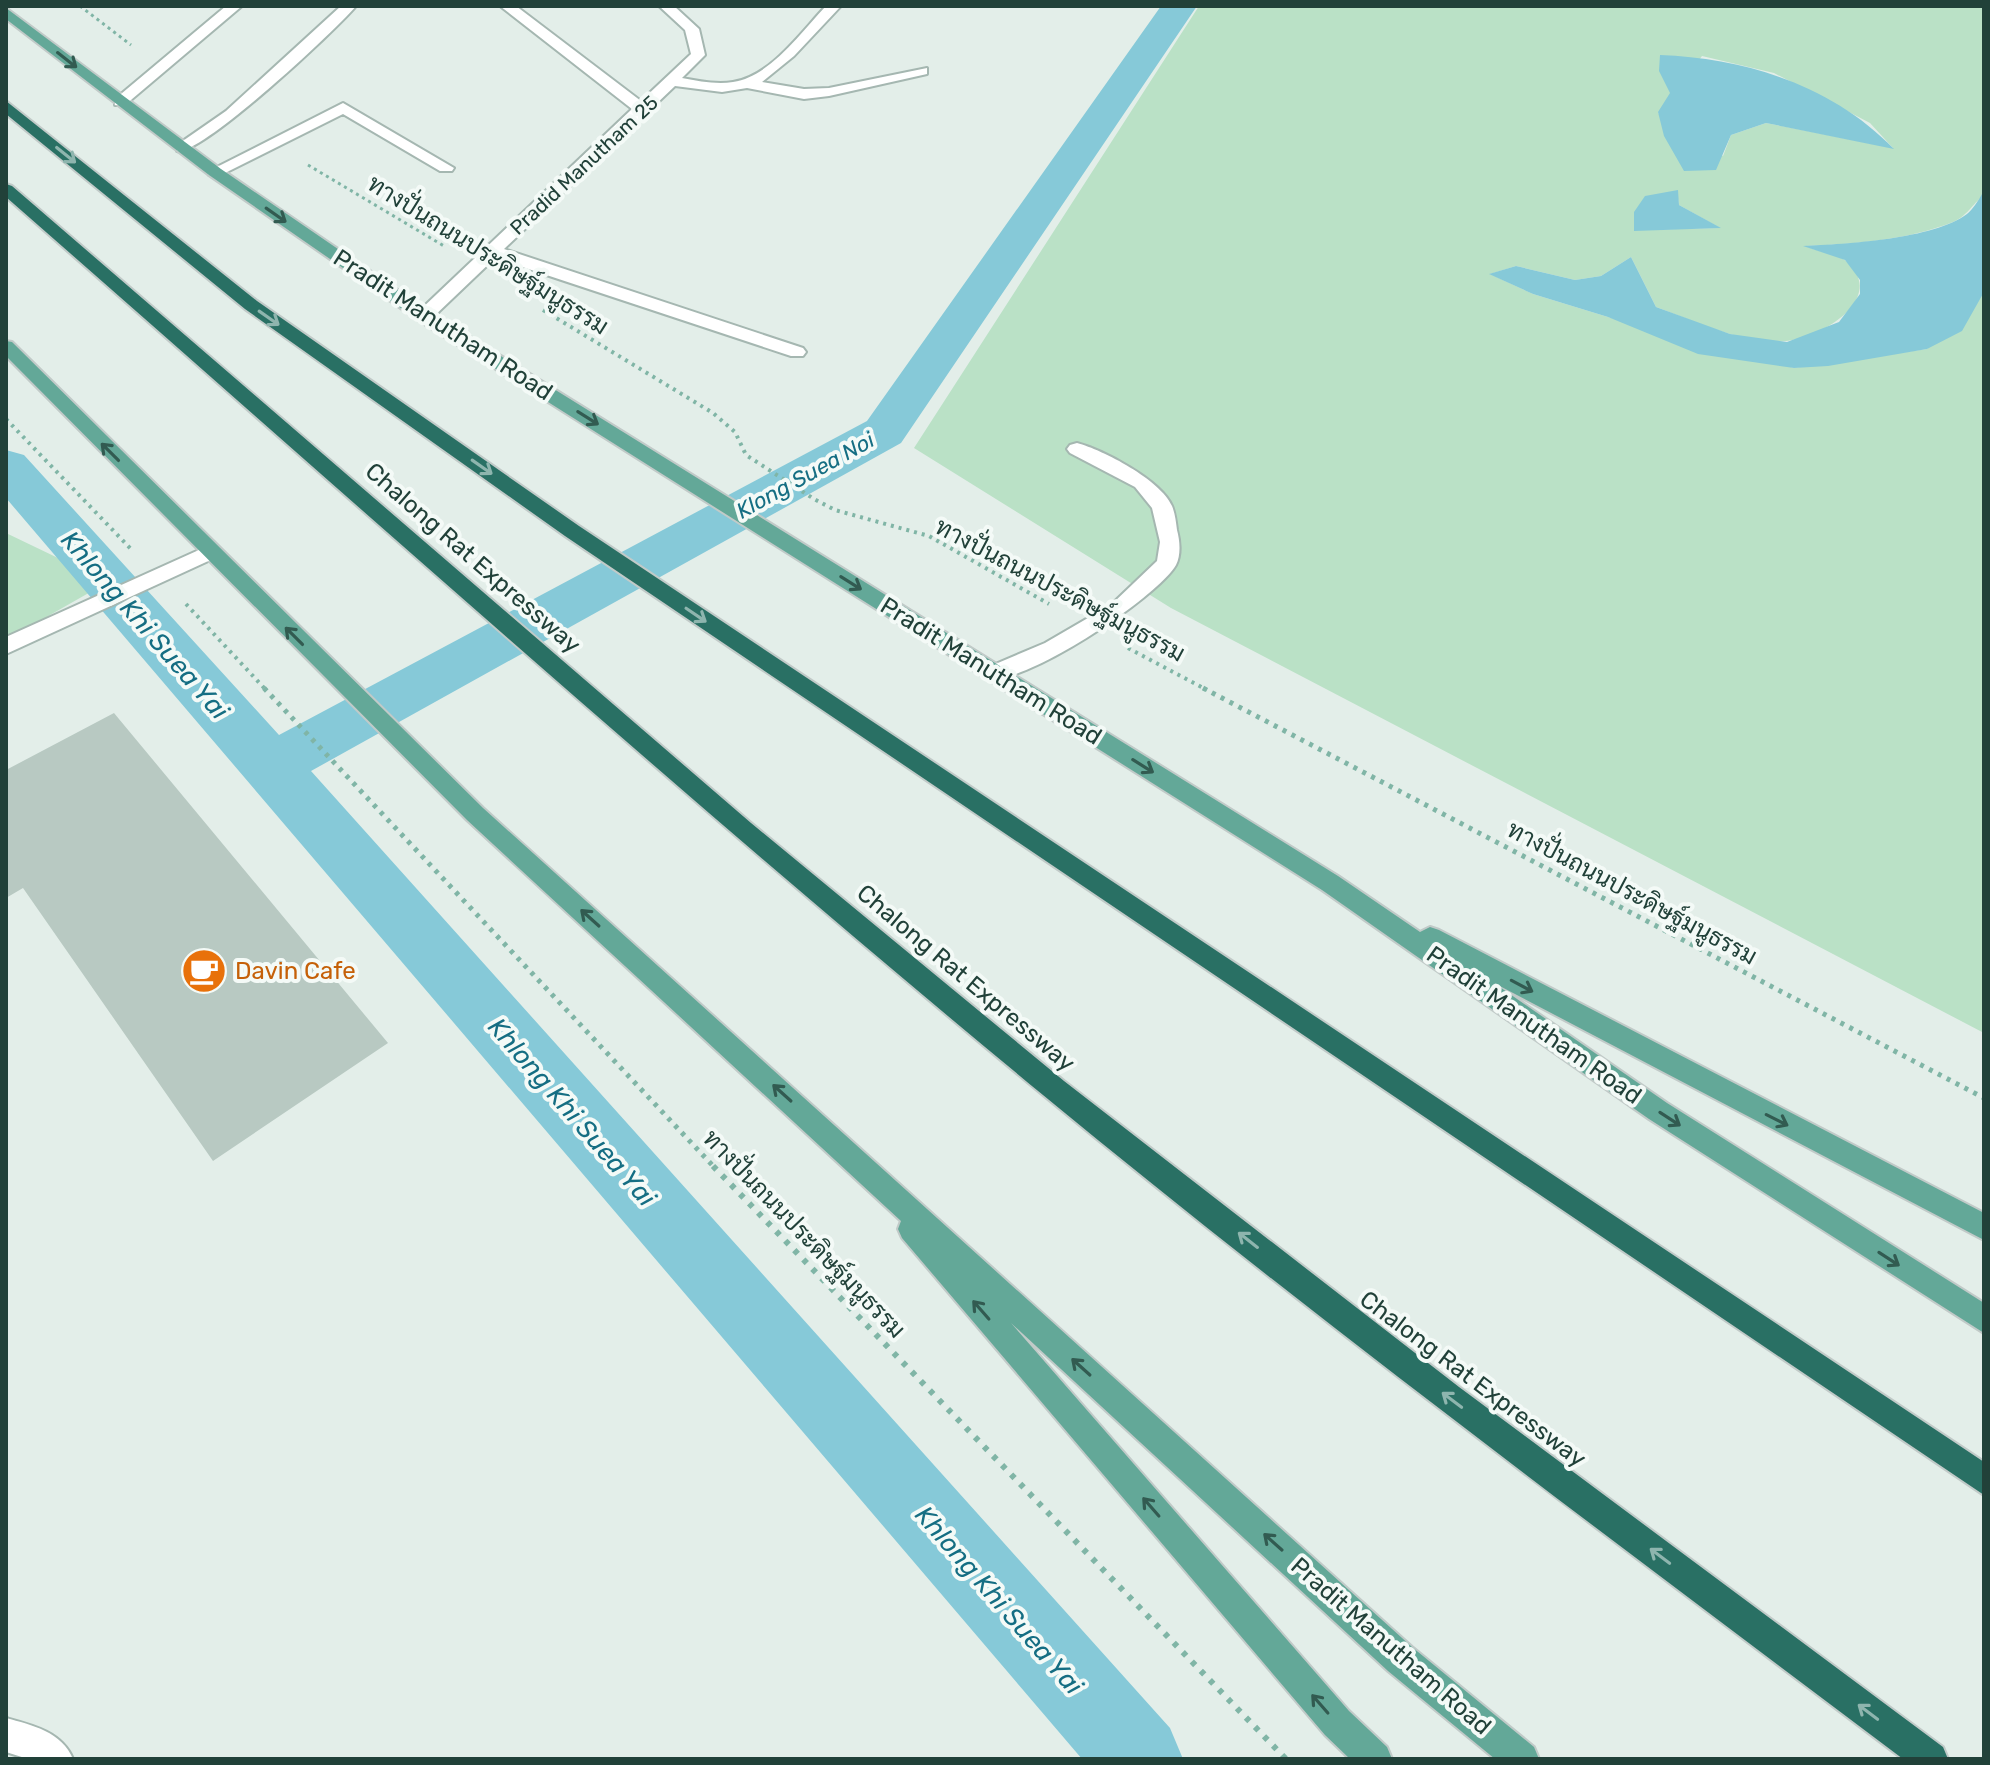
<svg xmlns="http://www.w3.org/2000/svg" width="1990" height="1765" font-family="Rubik,Sarabun,sans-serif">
  <rect width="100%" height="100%" fill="#e3eee9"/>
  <!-- green -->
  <path fill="#bae1c6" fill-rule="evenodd" d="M1199 6H1984V196C1975 200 1968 216 1953 222 1908 240 1854 244 1806 246 1817 252 1836 253 1846 261 1889 298 1820 339 1786 341 1743 345 1695 321 1656 307L1631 257 1601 276 1575 280 1516 266 1490 274 1533 294 1608 317 1794 368 1927 349 1984 292V1033L1171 608 914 448ZM1702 56 1774 73 1870 123 1893 148 1766 123 1731 135 1723 156 1658 113ZM1677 191 1679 205 1720 228 1634 230Z
    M6 533 108 582 6 640Z"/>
  <!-- water -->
  <path fill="#86c9d8" d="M1660 55C1746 58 1833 86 1894 149L1766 123 1731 135 1716 170 1684 171 1664 136 1658 112 1670 93 1659 71Z
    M1678 190 1679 205 1721 228 1634 231V212L1645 196Z
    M1982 194 1984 292 1962 331 1927 349 1828 366 1794 368 1698 354 1608 317 1533 294 1489 274 1516 266 1575 280 1601 276 1631 257 1656 307 1730 334 1787 342 1839 322 1860 294V280L1845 260 1803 246C1846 244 1934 239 1967 214 1973 209 1978 201 1982 194Z"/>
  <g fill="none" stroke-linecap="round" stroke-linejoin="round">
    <!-- canal -->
    <path fill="#86c9d8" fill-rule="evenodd" d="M1161 6H1197L901 443 311 771 1170 1728 1183 1759H1082L6 498V450L24 455 279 735 867 421Z"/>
  </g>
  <!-- building -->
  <path fill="#b8c9c2" d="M114 713 388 1043 213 1161 23 888 6 898V770Z"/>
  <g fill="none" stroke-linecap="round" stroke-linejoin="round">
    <!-- minor casing -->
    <g stroke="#a5b7b1" stroke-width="4">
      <path id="minor" d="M226 6H242L125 105H115V99Z
        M341 6H356C336 30 201 156 177 151V145L226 111Z
        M500 6H516L641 101 691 54 685 30 659 6H674L699 29 705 55 682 78C699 81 717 85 733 82 771 76 801 32 826 6H841L794 56 762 82 804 89 829 88 927 68V74L829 96 804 99 747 88 722 92 675 86 504 249 803 348 806 352 803 356H791L495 258 430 320H418L415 316 418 312 632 109Z
        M343 103 454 168 452 171H440L343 114 221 175H209L207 172Z
        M1077 443C1103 450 1161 480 1172 506 1175 513 1176 522 1177 530 1180 541 1181 555 1176 565 1158 597 1020 689 986 678L983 673 986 668 1045 643 1112 604 1157 561 1160 542 1152 508 1135 487 1070 453 1067 449 1070 445Z
        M210 545 220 552 217 557 6 654V637Z
        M6 1718C32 1725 62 1732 73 1759H28L6 1752Z"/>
    </g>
    <!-- major casing -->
    <g stroke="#c1cac8" stroke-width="4">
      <path id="major" d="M6 8 221 169 430 312 1338 876 1420 932 1430 927 1439 930 1984 1213V1240L1494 983 1667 1103 1984 1303V1333L1649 1119 1322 890 418 320 209 175 6 19Z
        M6 341 12 342 483 808 1412 1647 1534 1747 1539 1759H1495L1388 1671 1011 1323 1349 1711 1387 1747 1392 1759H1350L1325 1735 902 1238 898 1229 901 1221 467 820 6 356Z"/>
    </g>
    <!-- highway casing -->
    <g stroke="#c1cac8" stroke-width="4">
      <path id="highway" d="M6 101 257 301 579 526 1984 1462V1495L565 536 245 309 6 114Z
        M6 184 12 186 751 823 1064 1081 1459 1387 1943 1747 1948 1759H1903C1614 1541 1322 1325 1043 1095 690 804 350 498 6 197Z"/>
    </g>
    <!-- path-far3 -->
    <path stroke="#80b5a6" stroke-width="3" stroke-dasharray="3 4" stroke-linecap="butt" d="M80 6 131 45
      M308 165 444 246"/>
    <!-- path-far2 -->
    <path stroke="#80b5a6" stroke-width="4" stroke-dasharray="3 5" stroke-linecap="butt" d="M543 310 713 413 735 432 746 455 814 499 835 510 929 536 1049 604
      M6 419 131 549
      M186 604 266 690
      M1128 648 1207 690"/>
    <!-- path-far1 -->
    <path stroke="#80b5a6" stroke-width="5" stroke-dasharray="4 6" stroke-linecap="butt" d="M264 688 715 1168
      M1203 688 1984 1098"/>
    <!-- path -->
    <path stroke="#80b5a6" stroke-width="6" stroke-dasharray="5 8" stroke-linecap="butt" d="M713 1166 1286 1759"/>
    <!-- minor -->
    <use href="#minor" fill="#fff" fill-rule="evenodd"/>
    <!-- major -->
    <use href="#major" fill="#63a898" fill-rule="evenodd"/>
    <!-- highway -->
    <use href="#highway" fill="#297064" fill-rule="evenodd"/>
  </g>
  <!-- one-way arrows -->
  <defs><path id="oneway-shaft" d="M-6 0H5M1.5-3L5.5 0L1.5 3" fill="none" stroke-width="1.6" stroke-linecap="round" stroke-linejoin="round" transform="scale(2)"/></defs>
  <g stroke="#325b51">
    <use href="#oneway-shaft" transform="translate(67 60) rotate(38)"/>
    <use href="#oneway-shaft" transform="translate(276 215) rotate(35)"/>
    <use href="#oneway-shaft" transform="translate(588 418) rotate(32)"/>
    <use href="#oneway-shaft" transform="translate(110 452) rotate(-135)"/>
    <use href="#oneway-shaft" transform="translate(851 583) rotate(32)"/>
    <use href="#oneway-shaft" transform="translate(294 636) rotate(-135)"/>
    <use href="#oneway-shaft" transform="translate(1143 766) rotate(32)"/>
    <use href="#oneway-shaft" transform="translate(590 918) rotate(-138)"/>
    <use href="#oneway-shaft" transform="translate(1522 986) rotate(28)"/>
    <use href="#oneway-shaft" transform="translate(782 1093) rotate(-138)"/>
    <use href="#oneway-shaft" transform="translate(1670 1119) rotate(33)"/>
    <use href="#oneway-shaft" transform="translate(1777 1120) rotate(27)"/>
    <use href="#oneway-shaft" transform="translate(1889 1259) rotate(33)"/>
    <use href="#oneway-shaft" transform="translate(981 1310) rotate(-131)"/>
    <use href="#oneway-shaft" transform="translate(1081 1367) rotate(-138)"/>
    <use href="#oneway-shaft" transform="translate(1151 1507) rotate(-131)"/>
    <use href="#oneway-shaft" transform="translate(1273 1542) rotate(-138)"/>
    <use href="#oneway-shaft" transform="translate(1320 1704) rotate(-131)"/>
  </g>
  <g stroke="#8eb5ae">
    <use href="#oneway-shaft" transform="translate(66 155) rotate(39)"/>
    <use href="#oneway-shaft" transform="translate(269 318) rotate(35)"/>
    <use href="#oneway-shaft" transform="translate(482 467) rotate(35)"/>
    <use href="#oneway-shaft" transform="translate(696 615) rotate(34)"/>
    <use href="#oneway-shaft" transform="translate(1248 1240) rotate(-142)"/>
    <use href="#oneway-shaft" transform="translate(1452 1400) rotate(-143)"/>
    <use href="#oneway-shaft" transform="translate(1660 1556) rotate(-143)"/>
    <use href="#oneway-shaft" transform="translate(1868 1712) rotate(-143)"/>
  </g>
  <!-- icons -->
  <defs>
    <g id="cafe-disc" transform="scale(2.3)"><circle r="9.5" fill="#e8710a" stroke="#f4faf7"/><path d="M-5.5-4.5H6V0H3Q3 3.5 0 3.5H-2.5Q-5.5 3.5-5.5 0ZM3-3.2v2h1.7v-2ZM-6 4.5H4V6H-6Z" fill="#fff"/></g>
  </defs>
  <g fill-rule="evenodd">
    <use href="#cafe-disc" x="204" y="971"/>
  </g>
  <g text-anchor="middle" stroke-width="8" stroke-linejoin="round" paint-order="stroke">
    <!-- far-street labels -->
    <g font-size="20" fill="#214139" stroke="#f4faf7">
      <text transform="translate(584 165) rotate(-43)" y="7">Pradid Manutham 25</text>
    </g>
    <!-- far-water labels -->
    <g font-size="22" font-style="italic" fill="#156e83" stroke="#f4faf7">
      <text transform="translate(805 475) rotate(-29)" y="8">Klong Suea Noi</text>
    </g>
    <!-- street labels -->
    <g font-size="24" fill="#214139" stroke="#f4faf7">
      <text transform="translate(488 255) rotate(32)" y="8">ทางปั่นถนนประดิษฐ์มนูธรรม</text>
      <text transform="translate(443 325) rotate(33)" y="8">Pradit Manutham Road</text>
      <text transform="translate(473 558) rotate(41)" y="8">Chalong Rat Expressway</text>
      <text transform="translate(1060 590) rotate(28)" y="8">ทางปั่นถนนประดิษฐ์มนูธรรม</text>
      <text transform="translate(991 671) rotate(32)" y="8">Pradit Manutham Road</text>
      <text transform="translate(1632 893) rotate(28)" y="8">ทางปั่นถนนประดิษฐ์มนูธรรม</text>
      <text transform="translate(966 978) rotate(40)" y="8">Chalong Rat Expressway</text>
      <text transform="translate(1534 1025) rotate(35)" y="8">Pradit Manutham Road</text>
      <text transform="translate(804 1234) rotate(46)" y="8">ทางปั่นถนนประดิษฐ์มนูธรรม</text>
      <text transform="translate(1473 1379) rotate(37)" y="8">Chalong Rat Expressway</text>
      <text transform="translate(1391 1646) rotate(41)" y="8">Pradit Manutham Road</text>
    </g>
    <!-- food labels -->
    <g font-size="24" fill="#c56008" stroke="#f4faf7" text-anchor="start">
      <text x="235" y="979">Davin Cafe</text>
    </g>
    <!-- water labels -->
    <g font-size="26" font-style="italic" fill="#156e83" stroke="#f4faf7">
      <text transform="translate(145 625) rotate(49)" y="9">Khlong Khi Suea Yai</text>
      <text transform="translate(572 1112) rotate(49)" y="9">Khlong Khi Suea Yai</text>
      <text transform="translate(999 1600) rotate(49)" y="9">Khlong Khi Suea Yai</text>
    </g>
  </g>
  <!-- border -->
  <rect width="1990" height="1765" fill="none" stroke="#214139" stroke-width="16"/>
</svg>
